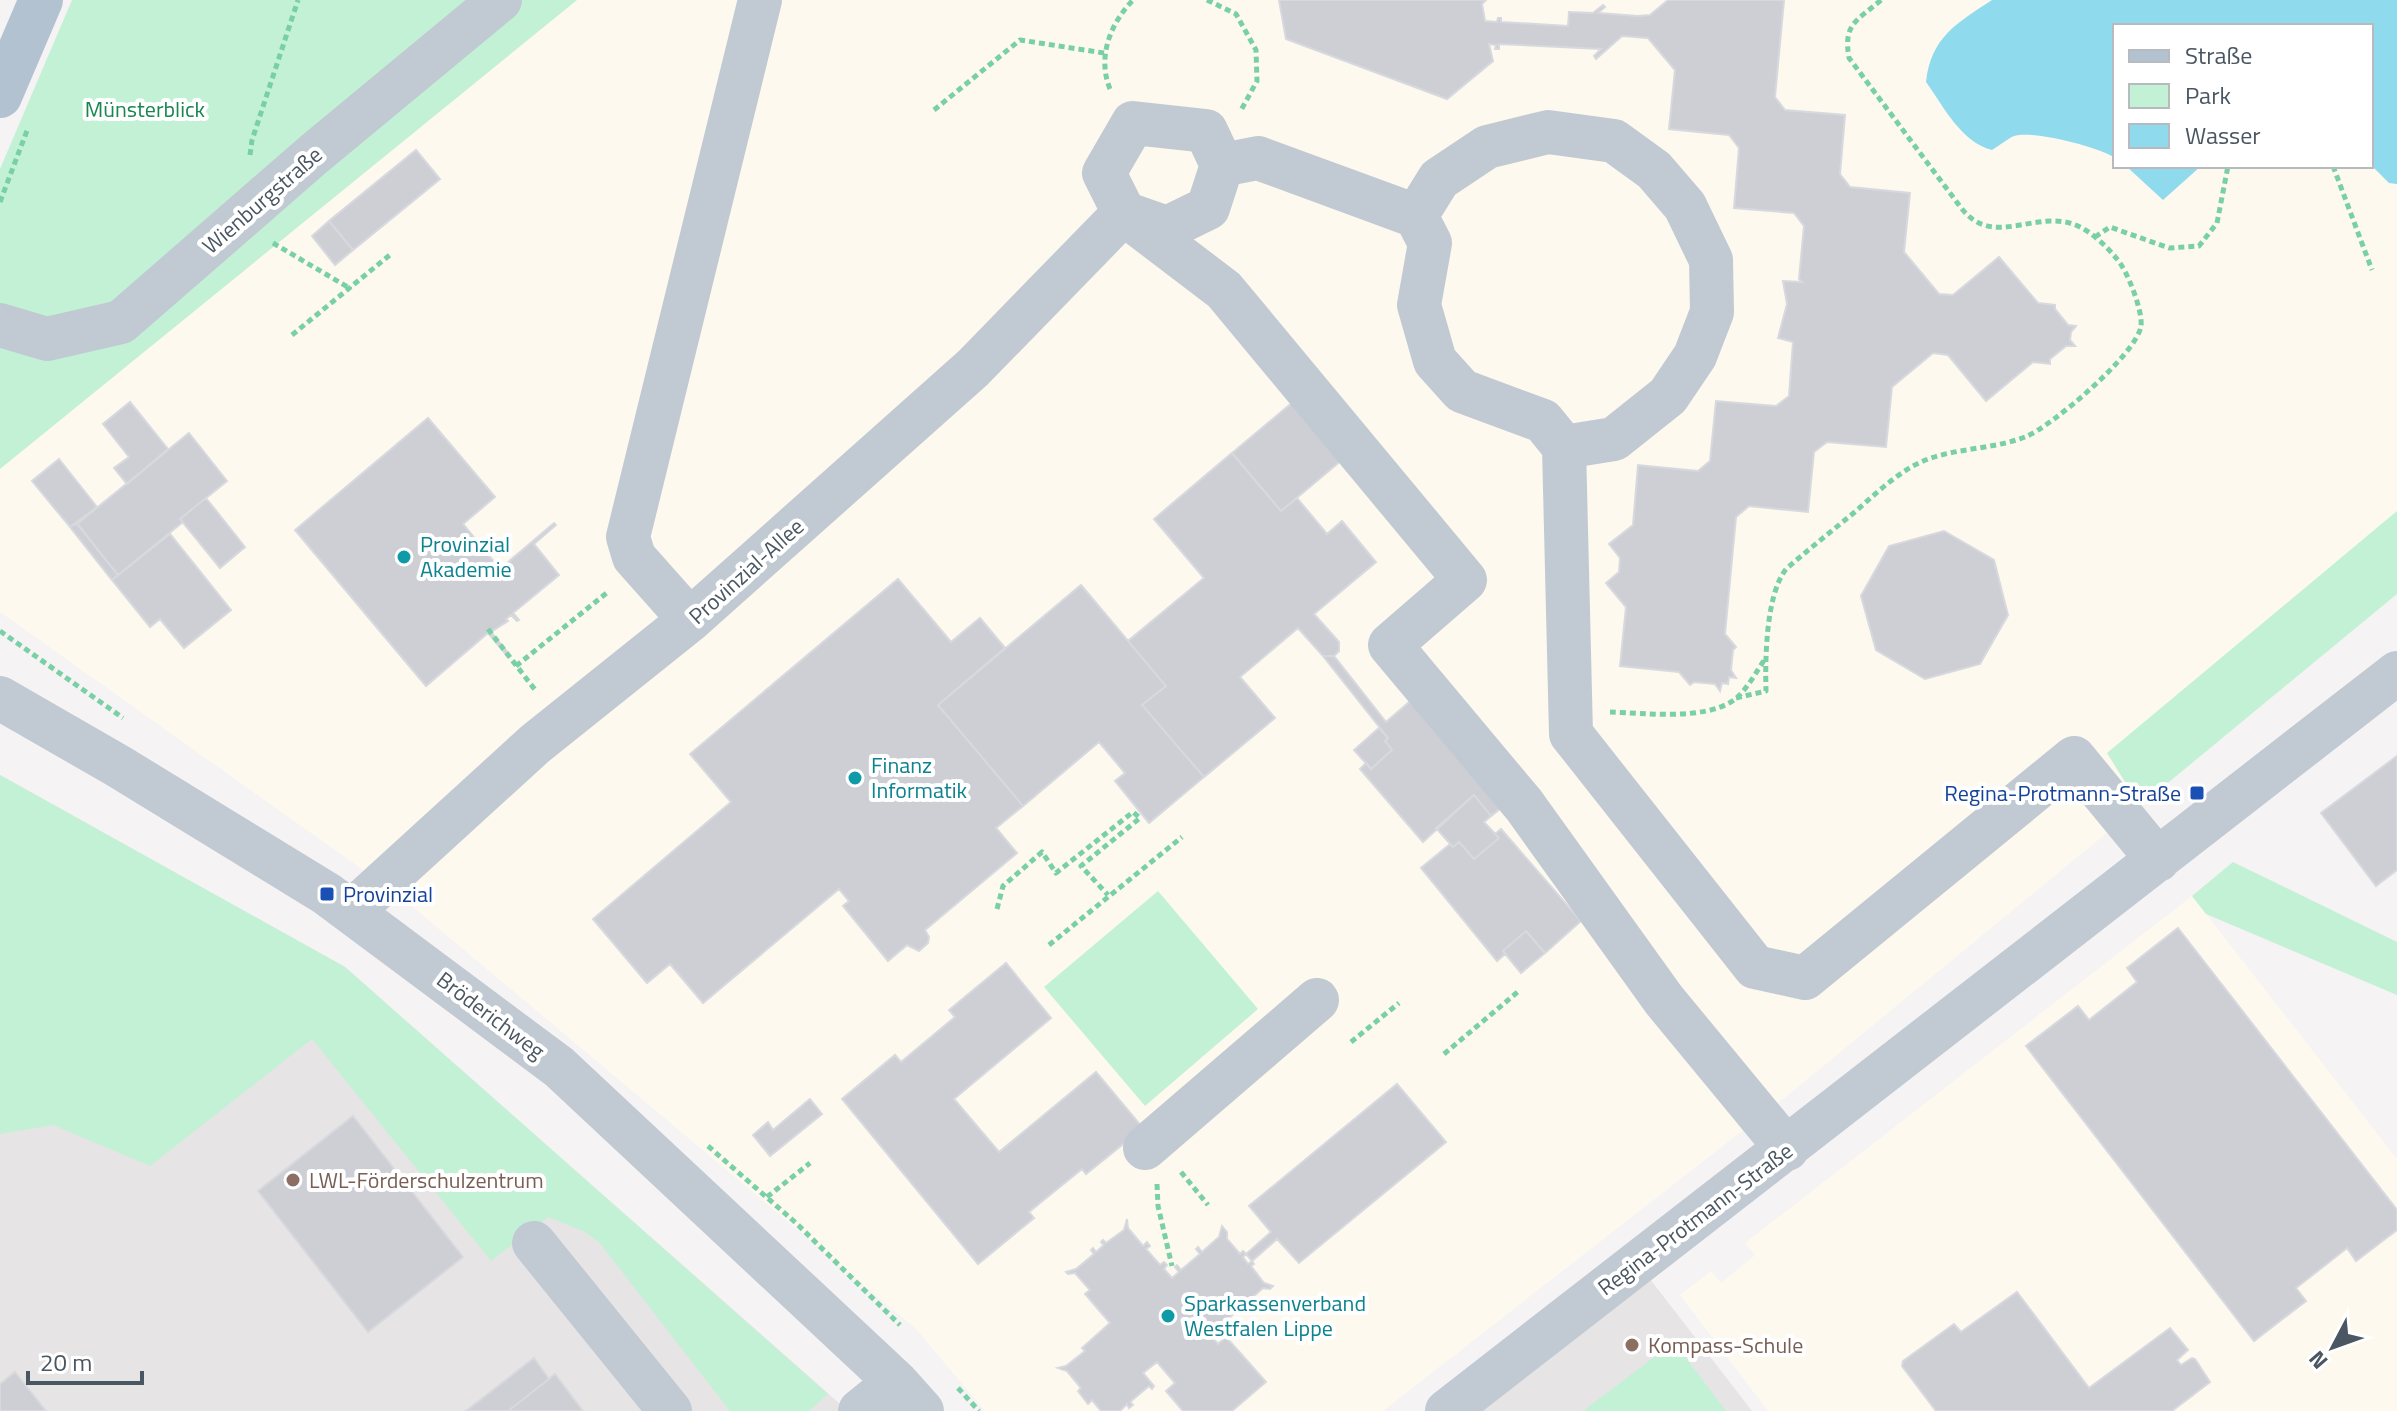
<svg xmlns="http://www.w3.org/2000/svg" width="2397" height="1411" font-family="'Titillium Web',sans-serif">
  <rect width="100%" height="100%" fill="#f5f3f3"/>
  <!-- commercial -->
  <path fill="#fdf9ef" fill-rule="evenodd" d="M577 0H2397V594L1787 1096 1383 1411H985L916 1329 401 897 0 612V469ZM2115 26H2371V166H2115Z
    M2192 896 2397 1159V1411H1768L1680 1295 1711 1271 1721 1283 1755 1255 1745 1243Z"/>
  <!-- education -->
  <path fill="#e6e4e5" d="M0 775 345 967 848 1411H0Z
    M1650 1279 1752 1411H1477Z"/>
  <!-- green -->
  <path fill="#c3f1d5" d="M72 0H577L0 469V169Z
    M2397 511V594L2152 796 2128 787 2107 753Z
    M0 775 345 967 828 1394 809 1411H730L599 1242 585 1232 548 1217 491 1261 312 1039 150 1166 53 1125 0 1134Z
    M2233 862 2397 942V995L2206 914 2192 896Z
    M1158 891 1258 1009 1145 1106 1044 987Z
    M1674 1342 1726 1411H1583Z"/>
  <!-- water -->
  <path fill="#90daee" d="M1992 0H2397V184L2389 183 2371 165V26H2115V158C2099 147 2033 130 2014 136 2007 139 1999 146 1992 150 1961 142 1944 107 1926 82 1931 37 1957 23 1992 0Z
    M2126 166H2201L2163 200Z"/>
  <!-- building -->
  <path fill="#cdcfd5" stroke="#d7d9de" stroke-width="2" d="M1279 0H1486L1482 4 1485 21 1497 22 1498 18H1501V22L1568 26 1569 12 1593 13 1603 5 1605 7 1598 13 1638 16 1650 15 1668 0H1784L1775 97 1785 110 1845 115 1840 174 1850 187 1910 193 1904 252 1939 294 1953 295 1999 257 2038 303 2055 305V309L2068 325 2076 326 2071 332 2070 340 2075 346H2066L2050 359V364L2033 362 1986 401 1948 355 1933 353 1892 387 1886 447 1827 442 1814 452 1808 512 1749 506 1736 517 1725 634 1736 647 1733 650 1731 670 1736 678 1729 677 1728 684 1722 683 1720 691 1715 684 1694 682 1690 685 1679 672 1620 666 1626 607 1606 583 1619 572 1620 558 1609 544 1633 525 1638 465 1698 471 1710 461 1716 401 1776 406 1789 396 1793 342 1778 338 1787 304 1783 281 1802 282 1799 279 1804 226 1794 213 1734 208 1739 148 1729 135 1669 129 1675 70 1648 38 1622 36 1596 59 1594 56 1601 49 1499 44V49H1495L1496 45 1489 44 1493 61 1447 99 1286 39Z
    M416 150 440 179 353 250 329 221Z
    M329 221 353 250 335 265 312 236Z
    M130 402 168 449 127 484 114 468 129 457 103 424Z
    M1293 402 1342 460 1281 511 1232 453Z
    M428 418 495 497 463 524 500 569 554 523 556 525 534 544 559 575 513 613 519 620 517 621 511 615 506 619 508 621 491 632 510 655 508 657 488 633 426 686 295 530Z
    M189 433 227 481 180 519 183 522 118 575 77 524Z
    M1232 453 1281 511 1297 498 1327 534 1342 521 1376 562 1314 614 1339 642V651L1334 656H1323L1298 628 1240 677 1275 718 1204 777 1142 705 1166 686 1128 641 1204 578 1154 519Z
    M59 459 97 507 70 527 32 481Z
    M206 498 245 547 220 568 180 519Z
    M77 523 118 575 112 580 70 527Z
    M1944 531 1994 560 2008 615 1980 664 1925 679 1876 650 1861 596 1889 546Z
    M170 534 231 610 184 648 160 619 150 627 112 580Z
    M898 579 951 642 980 618 1005 648 938 705 1023 806 996 828 1017 853 925 930 929 937 928 943 919 951 907 945 888 961 843 906 849 901 839 889 703 1003 670 964 647 983 593 919 731 802 690 754Z
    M1081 585 1166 686 1142 705 1204 777 1149 823 1115 781 1125 773 1099 742 1023 806 938 705Z
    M1323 656H1334L1386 722 1415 697 1506 804 1491 816 1474 795 1423 842 1360 769 1366 763 1371 769 1392 750 1385 741 1388 738Z
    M1379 728 1388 738 1385 741 1392 750 1371 769 1354 750Z
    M2397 756V870L2376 886 2321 813Z
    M1474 795 1491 816 1484 822 1499 838 1474 859 1459 842 1453 847 1436 828Z
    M1501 829 1581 921 1545 953 1526 931 1503 951 1505 954 1497 961 1421 868 1450 844 1453 847 1459 842 1474 859 1499 838 1495 834Z
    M2178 928 2397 1210V1230L2356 1261 2347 1248 2296 1288 2306 1301 2254 1341 2026 1046 2078 1006 2089 1020 2137 982 2127 968Z
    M1526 931 1545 953 1521 973 1503 951Z
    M1006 963 1051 1018 954 1099 999 1152 1096 1072 1143 1128 1086 1174 1082 1169 1029 1212 1034 1218 978 1264 842 1099 895 1055 901 1062 955 1017 949 1010Z
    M1397 1084 1446 1142 1299 1263 1277 1239 1252 1261 1246 1254 1271 1232 1249 1206Z
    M810 1099 822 1114 770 1156 753 1135 768 1122 773 1130Z
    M353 1116 463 1257 368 1332 258 1191Z
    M1127 1219 1128 1228 1143 1246 1147 1242 1150 1246 1146 1249 1160 1265 1164 1262 1167 1265 1164 1269 1172 1278 1179 1272 1175 1267 1177 1265 1181 1270 1200 1254 1196 1249 1198 1247 1202 1252 1219 1237 1222 1226 1227 1232V1239L1240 1254 1243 1251 1246 1254 1243 1257 1248 1264 1252 1261 1254 1264 1251 1266 1264 1283 1273 1286 1270 1289 1263 1288 1246 1303 1249 1306 1246 1309 1243 1306 1224 1322 1227 1326 1225 1328 1222 1324 1210 1334 1218 1344 1226 1337 1266 1382 1232 1411H1183L1166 1391 1175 1383 1157 1362 1143 1373 1154 1386 1152 1389 1149 1386 1130 1402 1133 1405 1129 1408 1127 1404 1120 1411H1101L1092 1400 1088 1404 1078 1391 1081 1388 1067 1371 1058 1368 1066 1366 1085 1351 1082 1348 1110 1323 1085 1294 1090 1290 1075 1273 1068 1274 1066 1272 1076 1269 1094 1254 1091 1250 1093 1248 1096 1252 1104 1245 1101 1242 1103 1240 1106 1243 1124 1230Z
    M2017 1292 2089 1388 2170 1328 2188 1350 2177 1360 2181 1365 2192 1358 2195 1359 2210 1382 2172 1411H1936L1902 1366 1903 1361 1954 1324 1961 1332Z
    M534 1358 549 1379 508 1411H466Z
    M15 1372 46 1411H0V1384Z
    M555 1374 583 1411H508L549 1379Z"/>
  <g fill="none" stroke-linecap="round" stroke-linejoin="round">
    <!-- path -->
    <path stroke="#7ad0a6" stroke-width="5" stroke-dasharray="6 4" stroke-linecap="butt" d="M1207 0 1236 14 1256 50 1257 81 1240 112
      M1110 89C1097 57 1110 24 1133 0
      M934 110 1020 40 1104 53
      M250 155 252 140 298 0
      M2333 166 2372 270
      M0 202 28 128
      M2095 237 2110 227 2169 248 2199 246 2217 223 2228 166
      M273 243 351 289
      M292 335 391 254
      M488 629 536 691
      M0 631 123 718
      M516 666 609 591
      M1736 698 1766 691C1765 658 1766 595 1786 569 1809 549 1833 530 1856 511 1874 495 1892 478 1913 466 1947 447 1989 451 2025 437 2051 427 2137 354 2141 326 2143 311 2127 270 2117 259 2107 247 2094 234 2080 227 2038 206 1995 250 1962 209L1849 58C1843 23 1857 21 1881 0
      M1610 712C1645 713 1704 721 1734 700 1747 690 1756 672 1765 659
      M997 909 1003 886 1042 852 1056 873 1133 812 1140 818 1081 866 1108 895
      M1049 945 1182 837
      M1351 1042 1399 1003
      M1444 1054 1520 990
      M708 1146 796 1223 900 1325
      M1181 1172 1208 1205
      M1157 1184 1158 1206 1172 1266
      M767 1197 810 1163
      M958 1388 979 1411"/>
    <!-- minor -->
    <path stroke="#c1cad2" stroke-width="44" d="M1222 165 1258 158 1416 216
      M1132 220 1224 290 1465 580 1390 645 1524 805 1664 1000 1787 1149
      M0 325 47 339 121 322 314 154 500 0
      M1564 447 1614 439 1668 396 1695 356 1712 312 1711 260 1685 206 1654 170 1614 141 1548 132 1487 147 1439 179 1416 216 1430 243 1419 305 1435 361 1462 391 1543 421 1564 447 1571 734 1755 967 1805 978 2074 758 2158 860
      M690 620 634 557 628 537 760 0
      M0 698 118 766 327 894 559 1067 896 1382 922 1411
      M352 911 535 744 690 620 973 368 1124 213 1104 173 1133 123 1206 131 1222 165 1208 208 1167 228 1124 213
      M1145 1148 1317 1000
      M534 1243 670 1411
      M860 1411 896 1382
      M1447 1411 2397 673"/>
    <!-- major -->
    <path stroke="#b3c2d1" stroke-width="44" d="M0 96 41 0"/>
  </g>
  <!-- markers -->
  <g fill="#0f9aa8" stroke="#fff" stroke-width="3">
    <circle cx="404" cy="557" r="8"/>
    <circle cx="855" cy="778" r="8"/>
    <circle cx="1168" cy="1316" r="8"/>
  </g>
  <g fill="#1a4fb4" stroke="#fff" stroke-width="3">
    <rect x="2189" y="785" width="16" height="16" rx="4"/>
    <rect x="319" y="886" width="16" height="16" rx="4"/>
  </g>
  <g fill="#8d6e63" stroke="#fff" stroke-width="3">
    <circle cx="293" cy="1180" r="8"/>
    <circle cx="1632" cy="1345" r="8"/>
  </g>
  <g text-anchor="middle" stroke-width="8" stroke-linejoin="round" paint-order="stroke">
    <!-- park labels -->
    <g font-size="22" fill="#17864f" stroke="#fff">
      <text x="145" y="117">Münsterblick</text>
    </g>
    <!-- street labels -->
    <g font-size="22" fill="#4a5661" stroke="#fff">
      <text transform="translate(262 200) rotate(-41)" y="8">Wienburgstraße</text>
      <text transform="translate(746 571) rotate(-42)" y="8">Provinzial-Allee</text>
      <text transform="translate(491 1015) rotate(37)" y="8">Bröderichweg</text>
      <text transform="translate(1695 1219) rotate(-37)" y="8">Regina-Protmann-Straße</text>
    </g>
    <!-- culture labels -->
    <g font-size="22" fill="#0d838f" stroke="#fff" text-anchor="start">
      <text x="420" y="552">Provinzial<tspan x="420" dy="25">Akademie</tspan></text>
      <text x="871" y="773">Finanz<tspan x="871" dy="25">Informatik</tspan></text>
      <text x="1184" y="1311">Sparkassenverband<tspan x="1184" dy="25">Westfalen Lippe</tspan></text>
    </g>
    <!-- transit labels -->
    <g font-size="22" fill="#164399" stroke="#fff" text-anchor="end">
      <text x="2181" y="801">Regina-Protmann-Straße</text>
      <text x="343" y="902" text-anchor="start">Provinzial</text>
    </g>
    <!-- education labels -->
    <g font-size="22" fill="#785e54" stroke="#fff" text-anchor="start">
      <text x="309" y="1188">LWL-Förderschulzentrum</text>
      <text x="1648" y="1353">Kompass-Schule</text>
    </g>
  </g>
  <!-- legend -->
  <rect x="2113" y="24" width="260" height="144" fill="#ffffff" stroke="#b7bbc0" stroke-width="2"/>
  <rect x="2129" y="50" width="40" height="12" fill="#b3c2d1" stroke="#b7bbc0" stroke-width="2"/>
  <text x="2185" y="64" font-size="24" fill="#4a5661">Straße</text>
  <rect x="2129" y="84" width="40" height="24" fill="#c3f1d5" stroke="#b7bbc0" stroke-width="2"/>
  <text x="2185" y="104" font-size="24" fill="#4a5661">Park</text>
  <rect x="2129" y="124" width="40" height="24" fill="#90daee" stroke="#b7bbc0" stroke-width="2"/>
  <text x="2185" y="144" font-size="24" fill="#4a5661">Wasser</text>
  <!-- north arrow -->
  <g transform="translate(2333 1347) rotate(229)" stroke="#ffffff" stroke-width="6" paint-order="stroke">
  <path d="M0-6L14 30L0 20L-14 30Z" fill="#4a5661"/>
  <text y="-12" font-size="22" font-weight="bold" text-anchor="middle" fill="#4a5661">N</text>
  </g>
  <!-- scale -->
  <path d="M28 1371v12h114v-12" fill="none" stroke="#4a5661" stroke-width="4"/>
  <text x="40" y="1371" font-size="24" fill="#4a5661" stroke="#ffffff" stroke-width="6" paint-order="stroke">20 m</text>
</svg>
